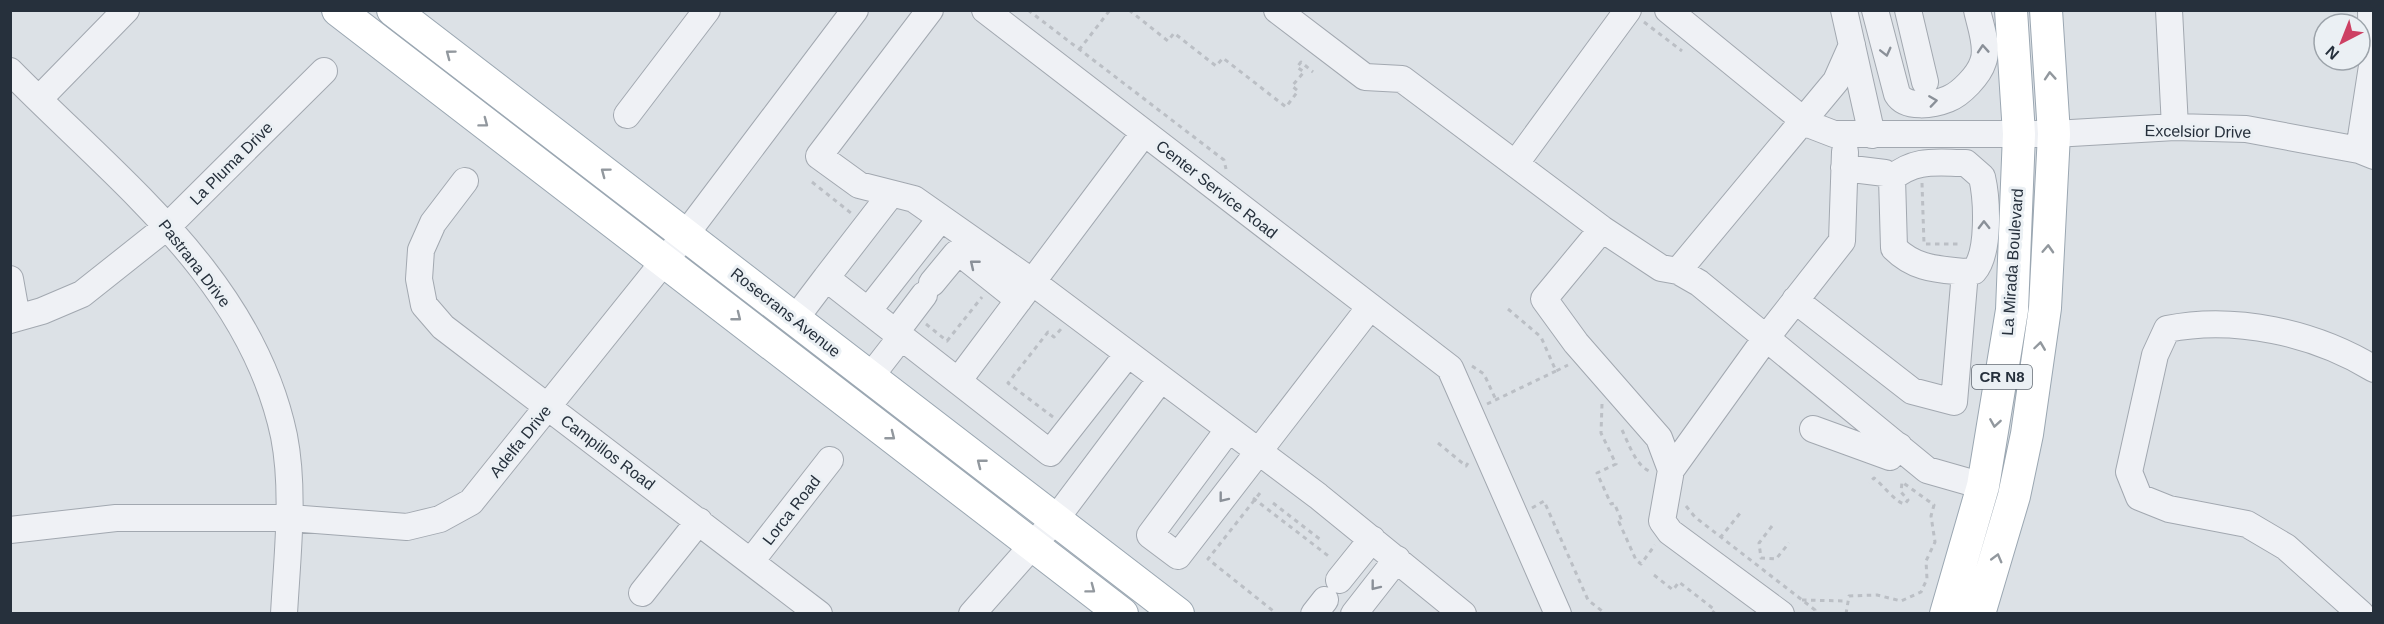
<svg xmlns="http://www.w3.org/2000/svg" width="2384" height="624" font-family="Arial,sans-serif">
  <rect width="100%" height="100%" fill="#dce1e6"/>
  <g fill="none" stroke-linecap="round" stroke-linejoin="round">
    <!-- minor casing -->
    <g stroke="#a2a8b0" stroke-width="28">
      <path id="minor" d="M930 10 819 156 859 185 914 199 1031 281 1318 496 1463 614
        M985 10 1450 368 1558 614
        M1277 10 1365 77 1402 79 1602 229 1661 268 1678 271 1836 81 1852 45
        M1668 10 1808 124 1834 134H2054L2175 127 2246 129 2359 150 2374 156
        M1844 10 1872 135
        M1875 10 1897 94C1906 109 1933 105 1948 99 1961 94 1979 75 1983 62 1989 47 1980 25 1977 10
        M1908 10 1925 82
        M2169 10 2175 127
        M10 71C117 180 251 279 284 436 295 492 287 558 284 614
        M39 99 126 10
        M627 115 707 10
        M2359 150 2372 66 2371 10
        M1516 163 1628 10
        M1892 178C1916 158 1937 163 1966 163L1982 177C1987 199 1990 253 1974 271L1965 272
        M465 181 433 223 421 250 419 279 424 305 443 327 819 614
        M1602 229 1544 299 1576 343 1659 438 1671 470 1662 521 1670 532 1781 614
        M1678 271 1699 283 1927 470 1983 486
        M826 278 891 194
        M10 279 17 318
        M932 283 956 254 965 257 1019 300
        M1795 300 1912 391 1954 402 1965 272C1937 269 1915 269 1894 248L1892 178 1885 173 1844 168
        M868 311 941 218
        M795 319 826 278 1050 453 1127 355
        M10 320 42 311 82 294 169 225 324 71
        M896 332 924 295
        M870 377 901 337
        M958 381 1144 133
        M1813 429 1890 457 1899 446
        M1228 430 1150 535 1178 556 1370 307
        M1671 470 1766 338 1842 241 1845 152
        M10 530 116 518H290L407 527 440 519 471 502 686 234 855 10
        M752 560 830 460
        M1339 580 1372 539
        M642 593 699 521
        M972 614 1055 520 1160 380
        M1314 614 1325 600
        M1354 614 1397 559
        M2361 614 2286 547 2247 524 2169 509 2139 497 2129 472 2155 355 2167 329C2235 315 2315 333 2374 369"/>
    </g>
    <!-- major casing -->
    <g stroke="#9ba7b2" stroke-width="34">
      <path id="major" d="M338 10 1122 614
        M393 10 1178 614
        M1946 614 1983 486 2012 310 2019 134 2011 10
        M1979 614 2014 496 2027 434 2045 308 2054 134 2046 10"/>
    </g>
    <!-- path -->
    <path stroke="#bbbfc5" stroke-width="3" stroke-dasharray="4.5 4.5" stroke-linecap="butt" d="M1028 10 1224 160 1226 169
      M1129 10 1168 41 1174 33 1216 66 1223 58 1286 107 1298 91 1292 86 1304 72 1297 67 1301 62 1313 72
      M1644 22 1682 51
      M1079 50 1110 10
      M812 182 851 213
      M1922 183 1924 244H1962
      M1508 309 1541 337 1556 371 1568 365
      M926 324 947 341 982 297
      M1472 366 1484 374 1496 400
      M1487 404 1556 371
      M1602 404 1601 433 1616 464 1597 473 1611 504 1614 503 1622 521 1619 522 1636 560 1641 564 1655 545
      M1053 417 1008 383 1048 332 1054 337 1061 329
      M1622 430C1629 444 1635 464 1649 471
      M1438 443 1466 466 1468 463
      M1260 493 1208 559 1277 614
      M1253 498 1331 558
      M1273 503 1321 540
      M1686 506 1695 517 1815 610V614
      M1532 508 1544 501 1588 600 1606 614
      M1772 526 1759 543 1761 558 1776 559 1789 543
      M1720 538 1741 512
      M1654 575 1673 590 1679 582 1715 610 1712 614
      M1802 600 1847 601
      M1846 614 1849 596 1877 595 1901 601 1921 592 1927 579 1926 561 1935 542 1931 516 1934 505 1902 482 1901 492 1908 500 1905 504C1896 503 1883 485 1874 478L1869 483"/>
    <!-- minor -->
    <use href="#minor" stroke="#eff1f5" stroke-width="26"/>
    <!-- major -->
    <use href="#major" stroke="#fff" stroke-width="32"/>
  </g>
  <!-- one-way arrows -->
  <defs><path id="oneway-chevron" d="M-2-3.5L2.5 0L-2 3.5" fill="none" stroke-width="1.6" stroke-linecap="round" stroke-linejoin="round" transform="scale(1.5)"/></defs>
  <g stroke="#8a9098">
    <use href="#oneway-chevron" transform="translate(1983 49) rotate(-94)"/>
    <use href="#oneway-chevron" transform="translate(1886 52) rotate(76)"/>
    <use href="#oneway-chevron" transform="translate(1933 101) rotate(-8)"/>
    <use href="#oneway-chevron" transform="translate(1984 225) rotate(-91)"/>
    <use href="#oneway-chevron" transform="translate(974 264) rotate(-141)"/>
    <use href="#oneway-chevron" transform="translate(1223 498) rotate(128)"/>
    <use href="#oneway-chevron" transform="translate(1375 586) rotate(128)"/>
  </g>
  <g stroke="#92989e">
    <use href="#oneway-chevron" transform="translate(450 54) rotate(-143)"/>
    <use href="#oneway-chevron" transform="translate(2050 76) rotate(-94)"/>
    <use href="#oneway-chevron" transform="translate(484 123) rotate(37)"/>
    <use href="#oneway-chevron" transform="translate(605 172) rotate(-143)"/>
    <use href="#oneway-chevron" transform="translate(2048 249) rotate(-87)"/>
    <use href="#oneway-chevron" transform="translate(737 317) rotate(38)"/>
    <use href="#oneway-chevron" transform="translate(2040 346) rotate(-82)"/>
    <use href="#oneway-chevron" transform="translate(1995 423) rotate(99)"/>
    <use href="#oneway-chevron" transform="translate(891 436) rotate(38)"/>
    <use href="#oneway-chevron" transform="translate(981 463) rotate(-142)"/>
    <use href="#oneway-chevron" transform="translate(1997 558) rotate(-75)"/>
    <use href="#oneway-chevron" transform="translate(1091 589) rotate(37)"/>
  </g>
  <g text-anchor="middle" stroke-width="6" stroke-linejoin="round" paint-order="stroke">
    <!-- shield labels -->
    <rect fill="#ebf0f4" stroke="#616a73" stroke-width="1.5" x="1972" y="365" width="60" height="24" rx="4.5"/>
    <g font-size="15" font-weight="bold" fill="#26303c">
      <text x="2002" y="382">CR N8</text>
    </g>
    <!-- street labels -->
    <g font-size="16" fill="#26303c" stroke="#ebf0f4">
      <text transform="translate(2198 131) rotate(1)" y="6">Excelsior Drive</text>
      <text transform="translate(231 163) rotate(-45)" y="6">La Pluma Drive</text>
      <text transform="translate(1217 189) rotate(38)" y="6">Center Service Road</text>
      <text transform="translate(2012 262) rotate(-86)" y="6">La Mirada Boulevard</text>
      <text transform="translate(195 263) rotate(52)" y="6">Pastrana Drive</text>
      <text transform="translate(786 312) rotate(38)" y="6">Rosecrans Avenue</text>
      <text transform="translate(520 441) rotate(-51)" y="6">Adelfa Drive</text>
      <text transform="translate(608 452) rotate(37)" y="6">Campillos Road</text>
      <text transform="translate(791 510) rotate(-52)" y="6">Lorca Road</text>
    </g>
  </g>
  <!-- border -->
  <rect width="2384" height="624" fill="none" stroke="#26303c" stroke-width="24"/>
  <!-- north arrow -->
  <g transform="translate(2342 42) rotate(222)"><circle r="28" fill="#ebf0f4" stroke="#9ca3aa" stroke-width="1.5"/>
  <path d="M0-4.5L10 22L0 15L-10 22Z" fill="#cd4063"/>
  <text y="-9" font-size="16" font-weight="bold" text-anchor="middle" fill="#26303c">N</text>
  </g>
</svg>
